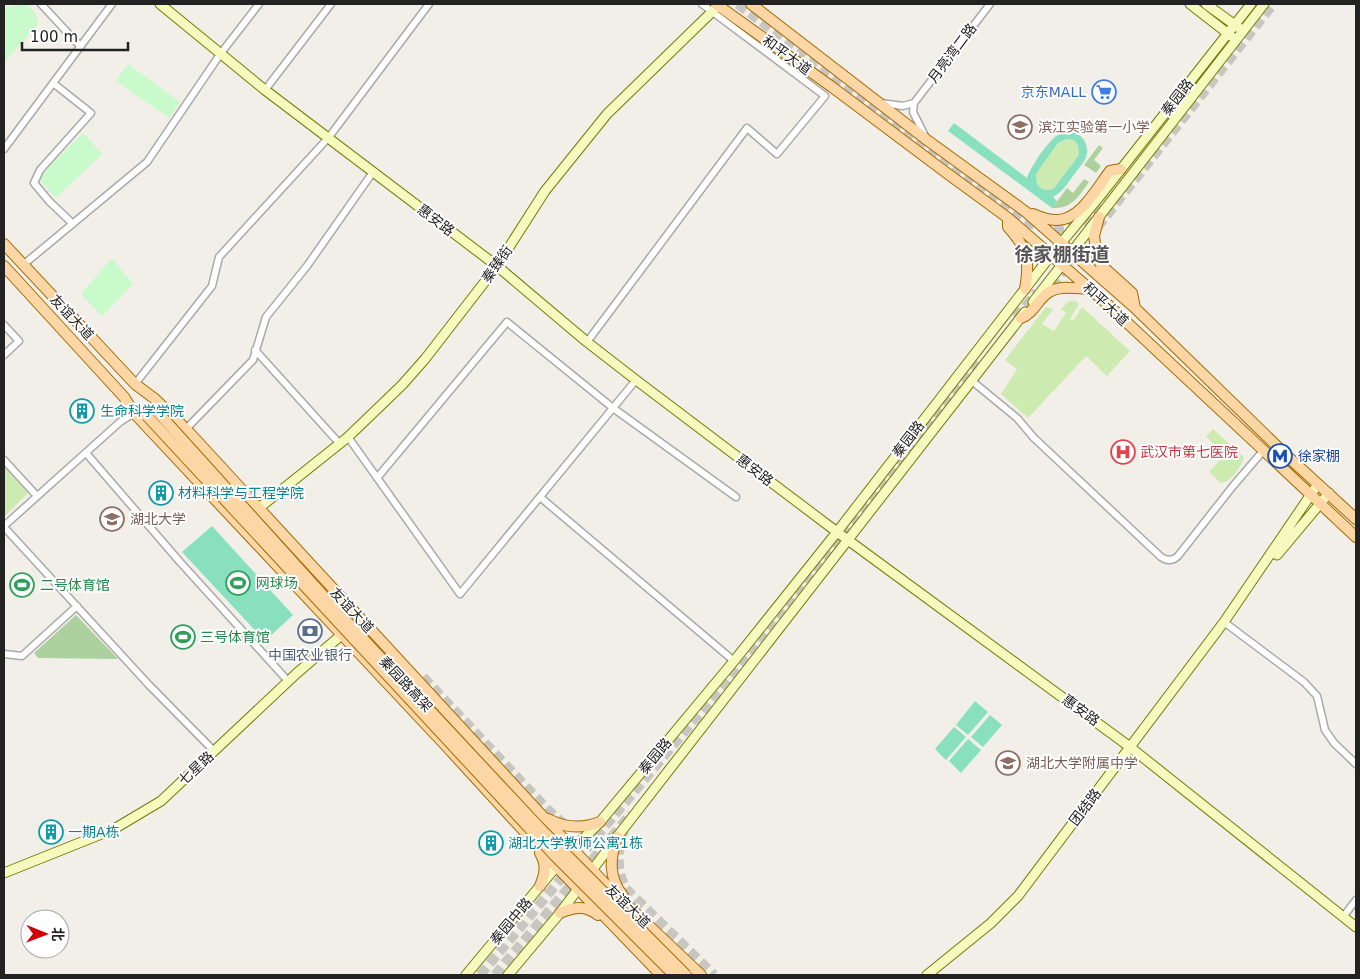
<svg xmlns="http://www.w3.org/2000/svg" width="1360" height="979" font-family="'DejaVu Sans','Noto Sans SC',sans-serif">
  <rect width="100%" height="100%" fill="#f2efe9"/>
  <!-- grass -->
  <path fill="#cdebb0" d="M1067 139 1074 140 1078 145 1079 155 1054 188C1047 192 1041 190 1037 184L1036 174 1058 143Z
    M1069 301H1075L1079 304 1070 319 1073 321 1082 307 1130 351 1107 376 1086 356 1028 418 1001 394 1017 369 1005 360 1046 307 1053 309 1042 324 1054 331 1066 313 1061 309Z
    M1213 429 1244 457C1240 468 1233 481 1221 483L1209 472 1225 454 1206 437Z
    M4 466 28 493 4 517Z"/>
  <!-- forest -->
  <path fill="#add19e" d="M1099 145 1103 148 1094 160 1101 166 1096 173 1084 165Z
    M1084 179 1089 182C1078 197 1072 209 1052 208L1067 188 1073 193Z
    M76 615 118 659 38 658 34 653Z"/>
  <!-- park -->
  <path fill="#c8facc" d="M14 5H27L36 14 38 25 4 62V9Z
    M128 64 180 102 169 118 116 81Z
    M83 133 102 154 56 198 38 178Z
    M112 258 133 284 102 316 81 294Z"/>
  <!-- pitch -->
  <path fill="#88e0be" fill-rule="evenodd" d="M954 123 1027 178C1030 168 1050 137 1061 133 1074 127 1088 138 1087 152 1087 160 1080 166 1076 172 1069 181 1063 192 1053 197L1057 201 1052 208 948 131ZM1067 139 1074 140 1078 145 1079 155 1054 188C1047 192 1041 190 1037 184L1036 174 1058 143Z
    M212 526 293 615 265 641 182 552Z
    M975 701 988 712 968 735 956 725Z
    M990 715 1002 725 983 747 971 737Z
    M954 727 966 737 946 760 935 749Z
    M968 739 981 750 961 773 949 761Z"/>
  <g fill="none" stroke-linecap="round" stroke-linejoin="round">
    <!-- primary-tunnel -->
    <path stroke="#c8c6c1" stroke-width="10" stroke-dasharray="10 5" stroke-linecap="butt" d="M738 4 1024 221C1055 235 1081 230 1104 206
      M1051 286 1273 4
      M1016 318 1037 292
      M423 677 547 809 565 825
      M624 830C617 849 616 871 626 889L714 975
      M480 975 701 712 981 362
      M495 975 631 814"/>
    <!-- street casing -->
    <g stroke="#a9a9a9" stroke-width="9">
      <path id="street" d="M41 4 80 46
        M53 83 91 113 40 170 34 183 49 201 73 224
        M265 90 331 4
        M881 103 903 106 914 103
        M925 136 913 112 914 103 990 4
        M4 149 112 4
        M23 265 147 162 221 53 259 4
        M4 325 19 341 4 355
        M587 342 747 128 777 154 825 96 702 4
        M255 350 339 443
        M972 381 1017 418 1034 438 1161 557C1167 561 1173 561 1178 556L1233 486 1263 451
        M135 384 212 286 219 257 329 137 429 4
        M186 429 253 360 266 317 307 266 373 172
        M348 437 460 594 636 380
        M86 453 180 562 288 681
        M4 460 37 496
        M377 478 507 322 613 408 736 497
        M540 497 734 661
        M4 526 120 422 134 413
        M4 527 149 685 214 751
        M1224 622 1304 682 1317 696 1325 730 1334 743 1356 764
        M4 654 22 656 77 606
        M1343 917 1356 900"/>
    </g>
    <!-- secondary casing -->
    <g stroke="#707d05" stroke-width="11">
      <path id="secondary" d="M160 4 265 90 497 266 587 342 636 380 837 532 1130 747 1356 927
        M1190 4 1231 36
        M1206 4 1239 28
        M1033 302 1264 4
        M259 508 348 437 402 385 425 359 497 266 545 191 607 114 720 4
        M1277 555 1329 493
        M569 853 600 822 734 661 837 532 1052 254 1100 196 1251 4
        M4 873 114 829 161 801 297 673 360 619
        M466 975 560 862
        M508 975 560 913 617 837 1025 312
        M927 975 991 923 1018 896 1224 622 1318 484"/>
    </g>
    <!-- primary casing -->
    <g stroke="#a06b00" stroke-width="12">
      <path id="primary" d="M716 4 832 87 948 174 1008 218 1106 303 1356 537
        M751 4 927 140 1026 212 1135 308 1285 454 1356 519
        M1033 214C1040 217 1048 220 1056 220 1080 221 1097 188 1110 171L1121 169
        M1099 217 1094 236 1097 257 1101 265 1132 293 1135 308
        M1008 218V227C1028 249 1030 261 1025 289
        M4 244 135 384 155 399 186 429 607 886 701 975
        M4 266 124 397 134 413 447 747 556 866 661 975
        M1021 318C1035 313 1038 297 1051 291 1062 285 1079 289 1091 289
        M548 819C565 828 582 829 600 822
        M617 837C610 858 608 877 623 896
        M540 853C547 865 545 874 540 886
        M560 913C574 907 585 905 598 915"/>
    </g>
    <!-- street -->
    <use href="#street" stroke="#fff" stroke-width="6"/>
    <!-- secondary -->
    <use href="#secondary" stroke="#f7fabf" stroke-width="9"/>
    <!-- primary -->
    <use href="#primary" stroke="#fcd6a4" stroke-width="10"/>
    <!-- primary-bridge casing -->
    <g stroke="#a06b00" stroke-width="12" stroke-linecap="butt">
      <path id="primary-bridge" d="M154 408 340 614 538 826 686 975
        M147 416 555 856 674 975"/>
    </g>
    <!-- primary-bridge -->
    <use href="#primary-bridge" stroke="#fcd6a4" stroke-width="10"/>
  </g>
  <!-- icons -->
  <defs>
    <g id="supermarket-ring" transform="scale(1.25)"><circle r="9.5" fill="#fff" stroke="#3f7fe0" stroke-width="1.5"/><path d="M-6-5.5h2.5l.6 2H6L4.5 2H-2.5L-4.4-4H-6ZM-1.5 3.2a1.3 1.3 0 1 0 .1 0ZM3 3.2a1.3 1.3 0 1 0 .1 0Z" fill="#3f7fe0"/></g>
    <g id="school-ring" transform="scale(1.25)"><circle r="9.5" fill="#fff" stroke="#8d6e63" stroke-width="1.5"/><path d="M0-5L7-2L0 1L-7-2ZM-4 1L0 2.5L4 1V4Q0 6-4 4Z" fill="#8d6e63"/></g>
    <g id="building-ring" transform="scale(1.25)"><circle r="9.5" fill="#fff" stroke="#0f9aa8" stroke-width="1.5"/><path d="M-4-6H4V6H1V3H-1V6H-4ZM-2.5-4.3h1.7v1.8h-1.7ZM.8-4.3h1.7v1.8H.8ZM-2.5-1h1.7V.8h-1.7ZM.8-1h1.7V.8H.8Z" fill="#0f9aa8"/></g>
    <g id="hospital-ring" transform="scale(1.25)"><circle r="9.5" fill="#fff" stroke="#e0444e" stroke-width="1.5"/><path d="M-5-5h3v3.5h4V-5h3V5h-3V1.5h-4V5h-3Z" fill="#e0444e"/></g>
    <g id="metro-ring" transform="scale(1.25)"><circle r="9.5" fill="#fff" stroke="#1a4fb4" stroke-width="1.5"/><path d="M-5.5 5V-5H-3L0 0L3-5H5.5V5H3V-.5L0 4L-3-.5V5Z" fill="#1a4fb4"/></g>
    <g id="university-ring" transform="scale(1.25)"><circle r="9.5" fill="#fff" stroke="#8d6e63" stroke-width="1.5"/><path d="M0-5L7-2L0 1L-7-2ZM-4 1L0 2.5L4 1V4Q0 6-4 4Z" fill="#8d6e63"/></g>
    <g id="stadium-ring" transform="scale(1.25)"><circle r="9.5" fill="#fff" stroke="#2e9e5b" stroke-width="1.5"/><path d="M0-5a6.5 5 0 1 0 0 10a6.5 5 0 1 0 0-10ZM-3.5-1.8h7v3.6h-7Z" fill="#2e9e5b"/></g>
    <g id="bank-ring" transform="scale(1.25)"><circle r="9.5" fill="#fff" stroke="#5c6f8a" stroke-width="1.5"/><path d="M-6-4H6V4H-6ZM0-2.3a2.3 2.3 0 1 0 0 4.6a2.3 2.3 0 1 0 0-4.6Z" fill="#5c6f8a"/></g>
  </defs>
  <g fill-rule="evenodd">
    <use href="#supermarket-ring" x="1104" y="92"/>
    <use href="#school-ring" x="1020" y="127"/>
    <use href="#building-ring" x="82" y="411"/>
    <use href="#hospital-ring" x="1123" y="452"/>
    <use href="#metro-ring" x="1280" y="456"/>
    <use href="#building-ring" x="161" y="493"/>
    <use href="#university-ring" x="112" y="519"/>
    <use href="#stadium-ring" x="238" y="583"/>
    <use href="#stadium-ring" x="22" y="585"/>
    <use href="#bank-ring" x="310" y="631"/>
    <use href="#stadium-ring" x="183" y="637"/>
    <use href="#school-ring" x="1008" y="763"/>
    <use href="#building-ring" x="51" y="832"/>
    <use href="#building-ring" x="491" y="843"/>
  </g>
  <g text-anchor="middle" stroke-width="4" stroke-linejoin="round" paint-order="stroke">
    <!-- street labels -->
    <g font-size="14" fill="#222" stroke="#fff">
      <text transform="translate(952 53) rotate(-53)" y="5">月亮湾二路</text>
      <text transform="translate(787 55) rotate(36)" y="5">和平大道</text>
      <text transform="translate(1177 97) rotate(-52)" y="5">秦园路</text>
      <text transform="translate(436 220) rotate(37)" y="5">惠安路</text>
      <text transform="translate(497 264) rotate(-55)" y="5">秦臻街</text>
      <text transform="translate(1106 304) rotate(43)" y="5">和平大道</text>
      <text transform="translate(72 317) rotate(47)" y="5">友谊大道</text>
      <text transform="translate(908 439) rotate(-52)" y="5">秦园路</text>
      <text transform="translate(755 470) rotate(37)" y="5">惠安路</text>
      <text transform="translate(352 610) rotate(47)" y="5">友谊大道</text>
      <text transform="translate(406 684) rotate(47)" y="5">秦园路高架</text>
      <text transform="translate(1081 710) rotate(36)" y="5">惠安路</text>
      <text transform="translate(655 756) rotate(-50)" y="5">秦园路</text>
      <text transform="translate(196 768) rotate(-43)" y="5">七星路</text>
      <text transform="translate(1085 807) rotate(-53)" y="5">团结路</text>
      <text transform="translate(628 906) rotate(44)" y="5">友谊大道</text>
      <text transform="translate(511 921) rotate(-50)" y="5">秦园中路</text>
    </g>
    <!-- shop labels -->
    <g font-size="14" fill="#366cbe" stroke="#fff" text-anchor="end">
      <text x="1086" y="97">京东MALL</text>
    </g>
    <!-- education labels -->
    <g font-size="14" fill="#785e54" stroke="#fff" text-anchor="start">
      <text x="1038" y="132">滨江实验第一小学</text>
      <text x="130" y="524">湖北大学</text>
      <text x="1026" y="768">湖北大学附属中学</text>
    </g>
    <!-- culture labels -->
    <g font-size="14" fill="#0d838f" stroke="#fff" text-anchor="start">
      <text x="100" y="416">生命科学学院</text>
      <text x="178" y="498">材料科学与工程学院</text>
      <text x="68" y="837">一期A栋</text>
      <text x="508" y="848">湖北大学教师公寓1栋</text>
    </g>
    <!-- health labels -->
    <g font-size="14" fill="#be3a42" stroke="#fff" text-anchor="start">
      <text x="1140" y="457">武汉市第七医院</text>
    </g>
    <!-- transit labels -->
    <g font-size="14" fill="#164399" stroke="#fff" text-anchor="start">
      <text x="1298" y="461">徐家棚</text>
    </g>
    <!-- leisure labels -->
    <g font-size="14" fill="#27864d" stroke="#fff" text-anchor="start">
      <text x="256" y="588">网球场</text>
      <text x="40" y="590">二号体育馆</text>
      <text x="200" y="642">三号体育馆</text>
    </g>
    <!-- service labels -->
    <g font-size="14" fill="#4e5e75" stroke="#fff">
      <text x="310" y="660">中国农业银行</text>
    </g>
    <!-- district labels -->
    <g font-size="19" font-weight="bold" fill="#555" stroke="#fff">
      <text x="1062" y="261">徐家棚街道</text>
    </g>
  </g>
  <!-- border -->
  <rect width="1360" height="979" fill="none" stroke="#222222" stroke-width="10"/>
  <!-- north arrow -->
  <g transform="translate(45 934) rotate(91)"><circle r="24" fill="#ffffff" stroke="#a7a7a7"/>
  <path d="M0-4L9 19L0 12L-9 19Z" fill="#d40000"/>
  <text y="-8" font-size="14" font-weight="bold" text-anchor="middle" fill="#222222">北</text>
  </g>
  <!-- scale -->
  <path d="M22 42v8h106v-8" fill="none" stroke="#222222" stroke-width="2.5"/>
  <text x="30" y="42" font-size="15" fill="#222222" stroke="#ffffff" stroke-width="4" paint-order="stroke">100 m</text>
</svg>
